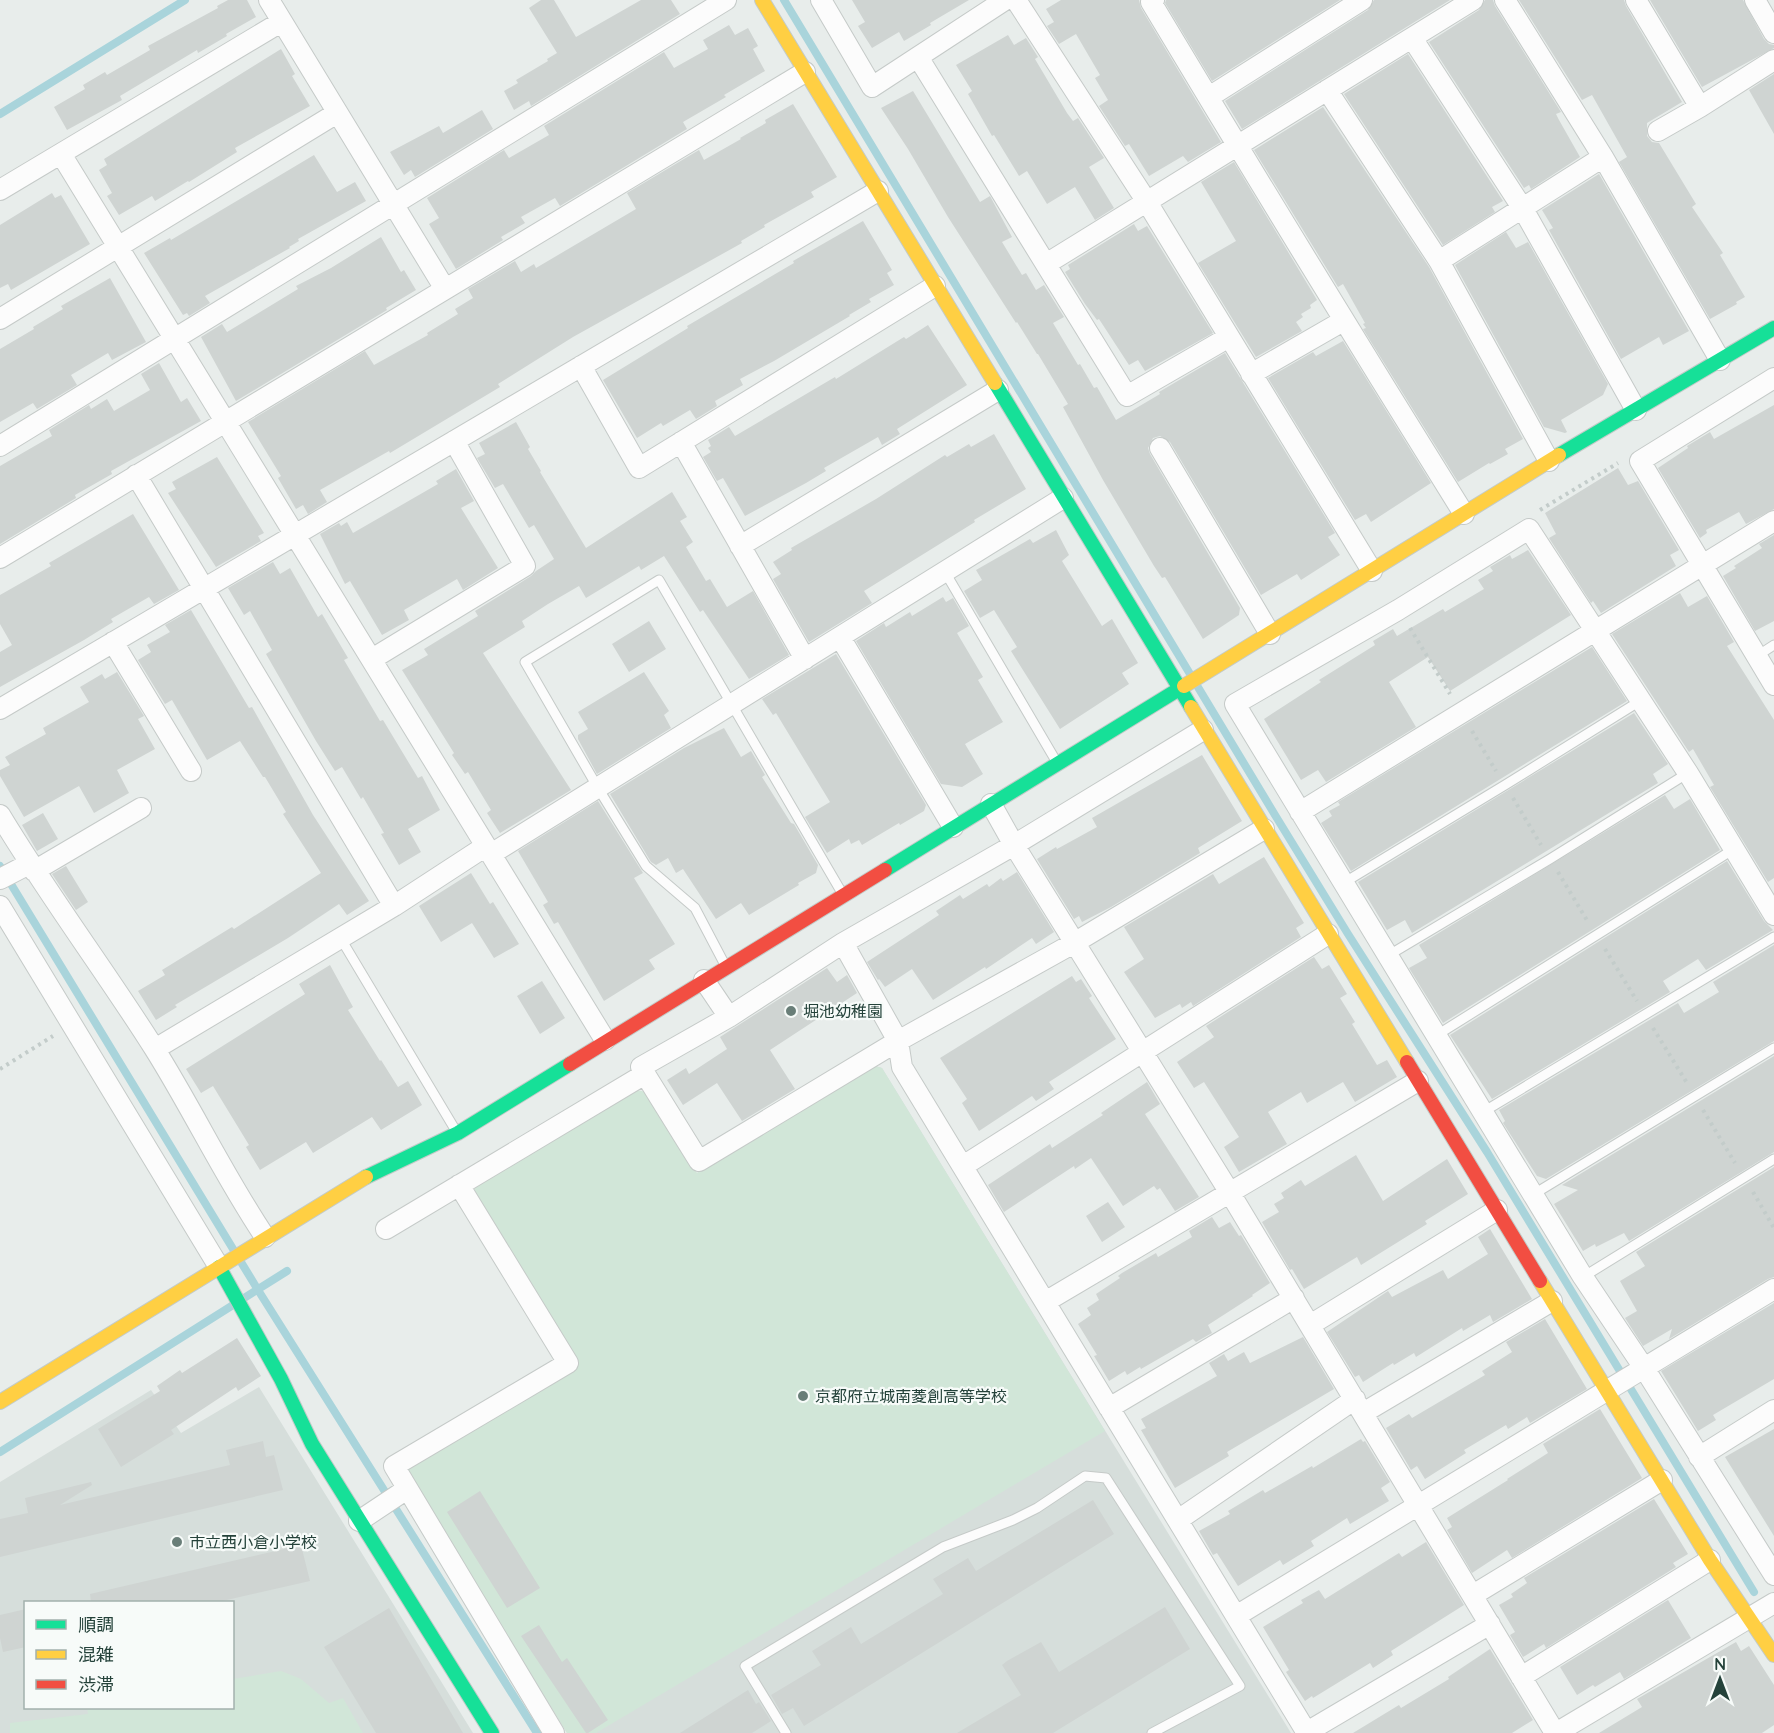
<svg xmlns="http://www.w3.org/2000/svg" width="1774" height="1733" font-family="Quicksand,'Noto Sans JP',sans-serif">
  <rect width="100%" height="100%" fill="#e8edeb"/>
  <!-- built -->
  <path fill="#d6dedb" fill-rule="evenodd" d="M872 1065 882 1068 1291 1733H567L406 1468 579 1362 474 1197 697 1173Z
    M259 1387 473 1733H0V1482L151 1390 181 1433ZM26 1602H232V1708H26Z"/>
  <!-- green -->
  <path fill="#d1e6d8" d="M872 1065 882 1068 1105 1431 596 1733H567L406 1468 579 1362 474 1197 475 1186 636 1090 647 1092 697 1173Z
    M281 1671 301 1679 329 1703 343 1698 363 1733H10V1723L88 1714 87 1708H232L233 1679Z"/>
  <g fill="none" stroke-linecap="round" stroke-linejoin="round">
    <!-- stream -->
    <path stroke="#a9d4db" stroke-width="8" d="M784 0 1275 815 1348 934 1487 1152 1754 1592
      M0 114 185 0
      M0 866 258 1290 537 1733
      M0 1452 287 1271"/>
  </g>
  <!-- building -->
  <path fill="#cfd4d2" d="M228 0H247L256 17 226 34 227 36 198 53 197 50 120 96 122 100 67 130 54 107 85 89 83 85 105 72 107 75 150 50 148 46 218 8 217 6Z
    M541 0H554L576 37 641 0H671L680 14 531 106 529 101 514 110 504 91 518 83 516 80 548 61 547 59 557 53 529 8Z
    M852 0H969L930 23 931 25 904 41 899 32 872 48 858 26 865 22Z
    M1061 0H1139L1141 8 1221 142 1188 162 1183 156 1149 176 1129 144 1125 146 1099 106 1108 100 1095 78 1100 75 1076 34 1059 44 1047 26 1054 22 1046 9Z
    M1166 0H1340L1212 81 1165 3Z
    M1374 0H1450L1242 129 1225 101 1368 10Z
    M1485 0H1493L1495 6 1561 112 1556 114 1559 120 1580 157 1531 189 1529 185 1524 188 1429 42 1479 10Z
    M1519 0H1624L1626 6 1682 102 1647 123V136L1652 142 1659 143 1696 204 1692 207 1723 253 1720 255 1745 297 1736 302 1737 304 1710 319 1619 162 1627 157 1592 95 1582 100Z
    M1650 0H1743L1764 39 1769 44 1774 45V48L1702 87Z
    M729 25 735 35 748 28 758 46 753 49 765 71 724 95 726 97 683 122 687 129 560 206 555 198 521 217 525 223 501 237 503 240 456 269 429 224 439 218 427 198 504 150 509 158 549 135 544 126 664 52 674 68 708 49 703 40Z
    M1008 35 1014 45 1026 38 1038 57 1035 59 1067 113 1073 121 1078 118 1104 158 1089 167 1114 208 1095 220 1075 187 1047 204 1027 171 1019 176 994 135 992 136 968 94 972 91 956 65Z
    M281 49 295 74 292 76 310 106 235 148 237 152 189 182 188 181 155 201 152 196 119 215 107 196 112 193 99 170 107 165 104 159Z
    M1408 54 1503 201 1492 207 1495 212 1443 245 1344 94Z
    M1774 74V134L1749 90Z
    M913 91 980 202 990 196 1012 237 1002 242 1022 275 1026 273 1036 290 1044 285 1064 317 1053 323 1078 365 1080 364 1094 388 1097 387 1116 420 1160 394 1159 392 1225 353 1335 533 1328 537 1340 555 1301 580 1297 574 1261 595 1170 442 1160 436 1153 438 1148 448 1150 454 1240 608 1239 615 1203 639 1165 577 1162 578 1154 566 1103 480 1063 407 1068 404 1038 354H1037L1017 322 1016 323 948 217 908 149 881 108Z
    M793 104 837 177 811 192 814 197 764 225 765 227 741 241 742 243 573 337 498 384 500 387 390 453 389 451 320 490 327 502 308 514 303 505 296 509 278 478 281 476 248 422 365 351 374 365 428 335 427 333 458 314 455 309 473 298 468 289 515 261 521 272 534 264 536 268 636 209 627 193 699 150 704 160 741 139 740 138 766 123 765 120Z
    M1323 107 1429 267 1523 439 1505 449 1508 454 1490 464 1489 463 1458 482 1363 329 1366 328 1363 324 1365 323 1343 284 1338 287 1254 150Z
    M482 110 493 129 415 177 411 170 404 175 390 152 439 126 443 133Z
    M314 155 337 192 355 182 366 201 298 239 299 241 289 247 290 248 205 296 210 303 189 316 187 313 183 315 144 253 170 238 171 240Z
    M1234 162 1317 300 1310 305 1311 308 1301 314 1303 317 1296 322 1302 331 1256 357 1198 263 1236 241 1201 182Z
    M1599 174 1689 331 1663 345 1659 337 1621 359 1549 230 1553 228 1542 210Z
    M52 193 55 198 61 195 90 244 11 290 8 284 0 288V225Z
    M863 221 892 270 887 273 894 285 869 299 871 302 849 315 850 316 774 361 740 379 743 385 715 401 717 406 696 419 690 410 663 426 661 423 637 438 603 380 688 328 687 326 794 263 793 261Z
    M1134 224 1138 231 1147 226 1213 333 1145 371 1138 360 1129 365 1099 319 1097 320 1085 304 1065 272 1070 269 1068 265Z
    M1506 232 1516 248 1528 242 1608 384 1603 395 1561 420 1567 432 1565 433 1544 427 1455 265Z
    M381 237 401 272 404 270 416 290 386 308 387 310 236 401 201 337 222 324 227 332 298 289 296 286 331 268Z
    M110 278 146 342 112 360 108 353 71 375 77 385 37 409 33 403 0 422V349L34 329 33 327 63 309 61 306Z
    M928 325 967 385 897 429 900 434 882 445 878 437 824 468 826 471 806 483 745 516 723 478 717 481 703 457 711 452 708 448 711 446 708 440 729 427 735 436 835 377 836 379 904 337 906 339Z
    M1343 341 1431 483 1371 522 1366 514 1355 520 1268 378 1313 352 1316 356Z
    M159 363 181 402 187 398 201 421 111 471 112 474 75 495 76 498 0 544V466L52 436 49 430 89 405 91 409 107 399 114 411 150 390 141 374Z
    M1774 405V509L1746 524 1739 512 1706 530 1707 533 1700 538 1658 468 1688 448 1687 446 1710 432 1714 439Z
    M516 422 530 447 528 449 541 471 540 472 586 548 672 492 687 517 680 521 693 542 686 547 706 581 710 579 727 607 753 591 789 655 749 679 703 610 700 612 664 556 641 570 639 566 586 598 579 586 548 604 522 621 525 627 483 653 571 790 500 833 487 813 491 810 468 772 465 774 452 755 454 753 402 670 428 655 424 649 478 616 475 611 531 576 536 571 554 559 534 525 529 528 503 484 495 488 477 458 485 454 479 443Z
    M994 434 1026 489 974 520 975 522 864 591 872 603 809 642 773 579 781 574 773 562 792 550 791 548 876 499 945 455 947 457 969 444 971 447Z
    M217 457 264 533 258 536 261 541 216 567 168 493 176 489 172 482Z
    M1618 468 1628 485 1638 481 1679 550 1670 555 1676 566 1601 613 1593 601 1591 603 1549 538 1556 534 1545 513Z
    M456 469 474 501 461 508 498 568 463 590 457 579 404 610 409 620 382 635 350 581 345 584 320 534 339 523 341 526 347 522 353 533 438 484 436 481Z
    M133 514 179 590 154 604 149 597 111 619 113 622 84 640 0 687V652L12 645 0 624V595L51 566 49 563Z
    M1056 530 1069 555 1062 561 1102 626 1112 619 1138 663 1122 673 1129 684 1060 729 1011 651 1017 647 994 610 980 618 964 591 982 580 976 570 1030 539 1033 543Z
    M1774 535V621L1755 631 1723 576 1736 568 1734 566 1762 548 1759 544Z
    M1528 550 1571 615 1450 691 1428 657 1389 682 1416 727 1326 782 1318 770 1301 780 1264 719 1321 682 1319 680 1375 645 1373 641 1393 629 1397 636 1443 609 1445 612 1484 589 1478 580 1493 571 1490 567 1510 555 1512 559Z
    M273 562 280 574 290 568 318 617 322 614 348 658 344 660 380 721 383 720 418 778 422 776 440 810 408 829 421 852 399 865 381 834 384 833 363 797 361 799 342 767 335 771 316 741 266 654 272 650 250 611 244 615 228 588Z
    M1680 593 1688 607 1707 596 1734 642 1727 646 1774 720V878L1768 882 1710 787 1714 785 1693 749 1689 752 1612 634Z
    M943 597 946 602 953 598 969 626 957 633 983 677 978 680 1003 722 965 744 983 774 962 787 941 784 856 641 884 623 886 627 910 612 912 616Z
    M191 610 249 708 252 707 313 815 369 901 347 915 339 904 288 938 175 1005 177 1007 156 1020 138 991 165 975 162 970 232 927 234 929 321 873 283 814 286 812 265 777H263L240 741 207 760 172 700 165 704 138 660 151 652 147 645 170 632 165 625Z
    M649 621 666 649 629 672 612 644Z
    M1592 647 1627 701 1351 871 1321 823 1332 816 1329 811 1340 805 1338 802Z
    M836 654 926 805 924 811 900 825 899 823 862 845 859 840 851 844 849 839 827 853 805 817 830 802 776 713 773 715 762 699Z
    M117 672 144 716 138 719 155 749 117 770 129 793 94 813 79 786 24 817 0 776V770L10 765 5 757 46 734 43 728 89 702 80 687 102 674 105 679Z
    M644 672 669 711 664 715 671 728 597 774 578 739V735L588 729 578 712Z
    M1634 713 1668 764 1653 774 1658 783 1412 933 1405 920 1387 930 1358 882Z
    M724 728 741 757 751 751 765 775 762 777 791 823 794 824 818 865 816 873 798 883 799 885 749 915 741 903 716 919 683 869 676 873 668 858 656 865 651 862 610 794 684 748Z
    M1202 755 1242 821 1198 848 1200 853 1111 907 1082 922 1079 916 1074 919 1037 859 1056 847 1057 849 1097 827 1092 818Z
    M1665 795 1674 809 1690 799 1720 850 1443 1023 1409 968 1427 958 1419 945Z
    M598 801 643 873 634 878 675 944 649 960 655 969 604 1001 558 922 554 924 543 905 548 902 518 851Z
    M43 813 58 839 37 851 22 825Z
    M1264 857 1304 923 1296 928 1301 937 1193 1006 1191 1002 1182 1008 1180 1004 1155 1018 1124 972 1144 959 1124 927 1213 874 1219 884Z
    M1727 861 1764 921 1773 930 1706 970 1698 959 1663 981 1670 992 1492 1099 1450 1035Z
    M66 866 88 902 76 910 52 874Z
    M1017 872 1054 932 1036 944 1032 938 986 969 985 967 933 1000 912 969 885 987 879 979 878 980 867 962 939 915 936 911 960 895 963 899 987 884 989 887 1001 878 1003 881Z
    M471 873 490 904 493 902 519 944 494 958 472 923 441 942 419 906Z
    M1774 945V1041L1546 1179 1537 1176 1503 1123 1505 1121 1499 1110 1678 1003 1684 1013 1719 992 1713 982Z
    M1314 957 1322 969 1329 965 1347 994 1340 998 1355 1022 1352 1024 1377 1065 1387 1060 1397 1077 1355 1102 1343 1082 1307 1103 1301 1092 1268 1112 1287 1144 1239 1172 1224 1147 1239 1137 1204 1082 1194 1088 1177 1062 1214 1037 1206 1026Z
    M330 965 353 1007 348 1010 380 1061 381 1060 398 1087 408 1081 422 1105 381 1130 372 1117 313 1153 306 1142 260 1170 246 1147 249 1145 213 1086 201 1093 186 1069 305 994 299 984Z
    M827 968 837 982 847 975 857 993 770 1050 795 1089 742 1121 717 1083 683 1105 667 1080 686 1068 689 1074 727 1049 720 1037Z
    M1072 976 1076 982 1081 979 1092 996 1089 998 1116 1039 1049 1082 1054 1089 1036 1101 1032 1096 979 1131 962 1103 967 1099 940 1058Z
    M542 981 565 1018 540 1034 517 996Z
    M1774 1056V1152L1629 1241 1624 1233 1596 1247 1595 1244 1583 1251 1554 1204 1578 1190 1562 1185Z
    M1147 1082 1160 1104 1145 1114 1199 1197 1175 1211 1160 1188 1157 1190 1154 1186 1123 1206 1091 1158 1075 1169 1074 1166 1004 1212 988 1185 1050 1144 1052 1148 1103 1115 1101 1113Z
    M1356 1155 1383 1201 1447 1159 1468 1194 1425 1221 1427 1224 1361 1265 1357 1257 1304 1289 1292 1269 1290 1270 1262 1222 1279 1212 1274 1204 1284 1198 1281 1193 1301 1180 1305 1186Z
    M1774 1167V1277L1768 1279 1669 1339 1672 1329 1643 1346 1625 1318 1637 1311 1620 1281 1645 1266 1636 1252Z
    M1108 1202 1125 1227 1102 1242 1086 1216Z
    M1212 1217 1219 1228 1230 1222 1239 1236 1241 1235 1270 1283 1252 1295 1253 1296 1208 1325 1212 1333 1196 1342 1193 1339 1141 1369 1140 1367 1127 1375 1125 1371 1109 1381 1094 1356 1097 1355 1078 1324 1091 1315 1087 1308 1099 1300 1096 1294 1120 1278 1118 1276 1122 1273 1156 1253 1158 1257 1192 1237 1189 1231Z
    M1490 1229 1532 1299 1493 1322 1490 1315 1463 1331 1462 1328 1416 1357 1414 1353 1394 1365 1393 1363 1363 1382 1359 1375 1355 1377 1327 1332 1388 1291 1392 1297 1443 1270 1448 1279 1488 1254 1478 1237Z
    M1774 1303V1379L1713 1415 1716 1420 1698 1431 1661 1371Z
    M1545 1319 1587 1389 1530 1423 1527 1417 1508 1429 1506 1425 1464 1450 1466 1453 1425 1479 1417 1466 1411 1470 1386 1428 1409 1414 1412 1418 1485 1375 1482 1371 1512 1352 1506 1342Z
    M1303 1337 1334 1389 1227 1452 1229 1456 1175 1488 1141 1430 1146 1428 1141 1419 1217 1376 1209 1363 1224 1354 1228 1361 1244 1352 1250 1363Z
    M237 1338 261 1376 238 1391 236 1387 171 1430 174 1434 121 1467 98 1429 160 1391 157 1386 180 1370 182 1373Z
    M1600 1409 1642 1478 1512 1558 1507 1550 1472 1573 1447 1530 1452 1527 1447 1518 1508 1480 1507 1479 1548 1453 1543 1444Z
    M1774 1429V1536L1725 1457Z
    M1361 1439 1363 1442 1365 1441 1390 1482 1381 1488 1389 1501 1350 1524 1347 1518 1311 1541 1314 1546 1283 1565 1280 1560 1238 1586 1217 1553 1213 1555 1199 1531 1230 1514 1228 1511 1263 1490 1265 1493 1312 1466 1313 1468Z
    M263 1441 266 1457 274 1455 283 1490 0 1557V1519L28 1513 25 1498 91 1482 92 1485 60 1505 230 1465 226 1450Z
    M480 1491 540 1588 507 1608 447 1512Z
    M1654 1499 1688 1554 1673 1563 1676 1567 1546 1648 1544 1644 1523 1657 1510 1635 1515 1632 1499 1605 1513 1597 1511 1594 1527 1583 1524 1578Z
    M1093 1500 1114 1534 804 1726 793 1708 782 1714 771 1695 821 1665 812 1651 851 1627 861 1644 943 1594 933 1579 968 1558 976 1571Z
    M1426 1542 1464 1605 1391 1651 1393 1655 1373 1668 1370 1663 1313 1698 1312 1696 1305 1701 1286 1672 1289 1670 1263 1627 1303 1603 1301 1600 1319 1590 1325 1599 1399 1553 1402 1557Z
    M301 1545 310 1581 218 1602H91L90 1594Z
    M1668 1600 1691 1638 1624 1679 1620 1672 1595 1687 1593 1685 1577 1695 1560 1667Z
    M1165 1607 1190 1649 1053 1733H957L1021 1695 1002 1665 1007 1661 1041 1642 1059 1672Z
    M389 1608 463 1733H376L324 1647Z
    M26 1609V1647L3 1652 0 1638V1615Z
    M539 1625 562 1662 567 1658 608 1720 588 1733H586L521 1636Z
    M1736 1642 1741 1651 1749 1646 1774 1685V1725L1762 1733H1599L1642 1707 1637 1699Z
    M1490 1649 1533 1720 1512 1733H1353L1399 1705 1401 1708 1449 1679 1448 1677Z
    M748 1690 756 1704 759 1702 771 1721 752 1733H680Z"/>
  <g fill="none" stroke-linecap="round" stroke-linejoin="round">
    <!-- lane casing -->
    <g stroke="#c5cac8" stroke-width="11">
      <path id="lane" d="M945 572 1056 761
        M1757 656 1774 645
        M1345 882 1505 785 1640 701
        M341 939 456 1131
        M1389 955 1550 859 1688 773
        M725 965 695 908 646 866 598 788 525 662 659 580 842 893
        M1437 1035 1734 849
        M1483 1112 1774 937
        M1534 1194 1774 1048
        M1583 1277 1774 1159
        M786 1733 745 1666 943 1547 1013 1520 1037 1508 1085 1476 1106 1478 1240 1686 1152 1733"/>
    </g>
    <!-- street casing -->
    <g stroke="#c5cac8" stroke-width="22">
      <path id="street" d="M269 0 445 289
        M821 0 872 87 1005 0
        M1016 0 1147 202 1372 571
        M1154 0 1151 2C1254 174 1358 344 1464 514
        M1505 0 1603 157 1720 360
        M1636 0 1700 107 1774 60
        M1755 0 1774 33
        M1412 38 1523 209 1636 410
        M918 57 1127 396 1229 337
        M1327 90 1439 261 1549 461
        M1209 97 1362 0
        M1658 131 1700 107
        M61 154 605 1040
        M0 190 281 22
        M1439 261 1603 157
        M1046 264 1473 0
        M0 319 337 113
        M581 366 639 468 935 286
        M1251 374 1343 321
        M1774 378 1640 461 1774 685
        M681 442 805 659
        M0 446 726 0
        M1160 448 1270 634
        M136 475 394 906
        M740 546 998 390
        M0 558 805 72
        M840 637 953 827
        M113 642 191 771
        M372 659 525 566 454 441
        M0 709 878 191
        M991 804 1014 845 1230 1193 1555 1733
        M1300 812 1774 521
        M0 815C48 895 104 969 154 1048 193 1110 224 1176 265 1237
        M491 854 1063 498
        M34 871 141 808
        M0 879 29 864
        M0 906 219 1267
        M1774 915 1688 773 1529 529 1398 610 1235 704 1583 1277 1644 1368 1774 1575
        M843 943 898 1041 902 1067 1307 1733
        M704 980 729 1017
        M155 1049 394 906 486 846
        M645 1074 699 1161 898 1041 1074 943 1264 829
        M963 1166 1328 934
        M459 1185 568 1363 394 1466 554 1733
        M386 1229 645 1074 641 1067 729 1017 843 943 1014 845 1203 730
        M1045 1302 1418 1081
        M1310 1325 1497 1210
        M1109 1408 1294 1298
        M1363 1413 1552 1301
        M1699 1457 1774 1410
        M1178 1520 1355 1399
        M359 1521 407 1489
        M1473 1595 1662 1480
        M1236 1616 1774 1289
        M1521 1677 1710 1560
        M1307 1732 1490 1624
        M1556 1733 1774 1603"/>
    </g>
    <!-- fast casing -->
    <g stroke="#c3cbc8" stroke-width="16">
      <path id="fast" d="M995 383 1191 707
        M1559 455 1774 328
        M885 870 1184 686
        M366 1177 458 1133 570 1064
        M219 1267 281 1379 312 1444 492 1733"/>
    </g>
    <!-- slow casing -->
    <g stroke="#c3cbc8" stroke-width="16">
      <path id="slow" d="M762 0 995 383
        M1184 686 1559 455
        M1191 707 1407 1062
        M1540 1281 1710 1560 1774 1655
        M0 1402 366 1177"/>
    </g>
    <!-- jam casing -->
    <g stroke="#c3cbc8" stroke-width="16">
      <path id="jam" d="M1407 1062 1540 1281
        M570 1064 885 870"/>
    </g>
    <!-- path -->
    <path stroke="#c3ccca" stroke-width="4" stroke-dasharray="3 4.5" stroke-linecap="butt" d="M1540 510 1618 463
      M1410 628 1450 694
      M1472 731 1496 771
      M1513 798 1541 845
      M1558 872 1588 922
      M1605 949 1637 1001
      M1653 1028 1687 1083
      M0 1069 53 1036
      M1703 1110 1735 1163
      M1753 1192 1774 1228"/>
    <!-- lane -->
    <use href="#lane" stroke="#fcfcfc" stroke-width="9"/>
    <!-- street -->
    <use href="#street" stroke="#fcfcfc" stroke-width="20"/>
    <!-- fast -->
    <use href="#fast" stroke="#16e098" stroke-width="14"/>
    <!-- slow -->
    <use href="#slow" stroke="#ffcf43" stroke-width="14"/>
    <!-- jam -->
    <use href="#jam" stroke="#f24e42" stroke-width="14"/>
  </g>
  <!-- markers -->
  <g fill="#697e78" stroke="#f7fbf9" stroke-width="2">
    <circle cx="791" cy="1011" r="6"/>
    <circle cx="803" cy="1396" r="6"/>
    <circle cx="177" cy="1542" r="6"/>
  </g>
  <g text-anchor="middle" stroke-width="4.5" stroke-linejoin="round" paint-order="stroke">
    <!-- poi labels -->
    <g font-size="16" fill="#24423a" stroke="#f7fbf9" text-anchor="start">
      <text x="803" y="1017">堀池幼稚園</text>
      <text x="815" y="1402">京都府立城南菱創高等学校</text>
      <text x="189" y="1548">市立西小倉小学校</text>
    </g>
  </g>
  <!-- legend -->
  <rect x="24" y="1601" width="210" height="108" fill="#f7fbf9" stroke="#a3b1ad" stroke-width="1.5"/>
  <rect x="36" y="1620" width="30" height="9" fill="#16e098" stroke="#a3b1ad" stroke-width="1.5"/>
  <text x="78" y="1631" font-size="18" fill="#24423a">順調</text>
  <rect x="36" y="1650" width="30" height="9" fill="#ffcf43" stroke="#a3b1ad" stroke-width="1.5"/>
  <text x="78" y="1661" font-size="18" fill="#24423a">混雑</text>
  <rect x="36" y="1680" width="30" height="9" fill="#f24e42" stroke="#a3b1ad" stroke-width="1.5"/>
  <text x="78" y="1691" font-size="18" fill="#24423a">渋滞</text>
  <!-- north arrow -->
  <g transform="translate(1720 1679)" stroke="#f7fbf9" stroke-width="4.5" paint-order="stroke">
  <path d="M0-4.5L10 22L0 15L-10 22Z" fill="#24423a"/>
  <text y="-9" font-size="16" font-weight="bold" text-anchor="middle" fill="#24423a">N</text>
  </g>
</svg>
